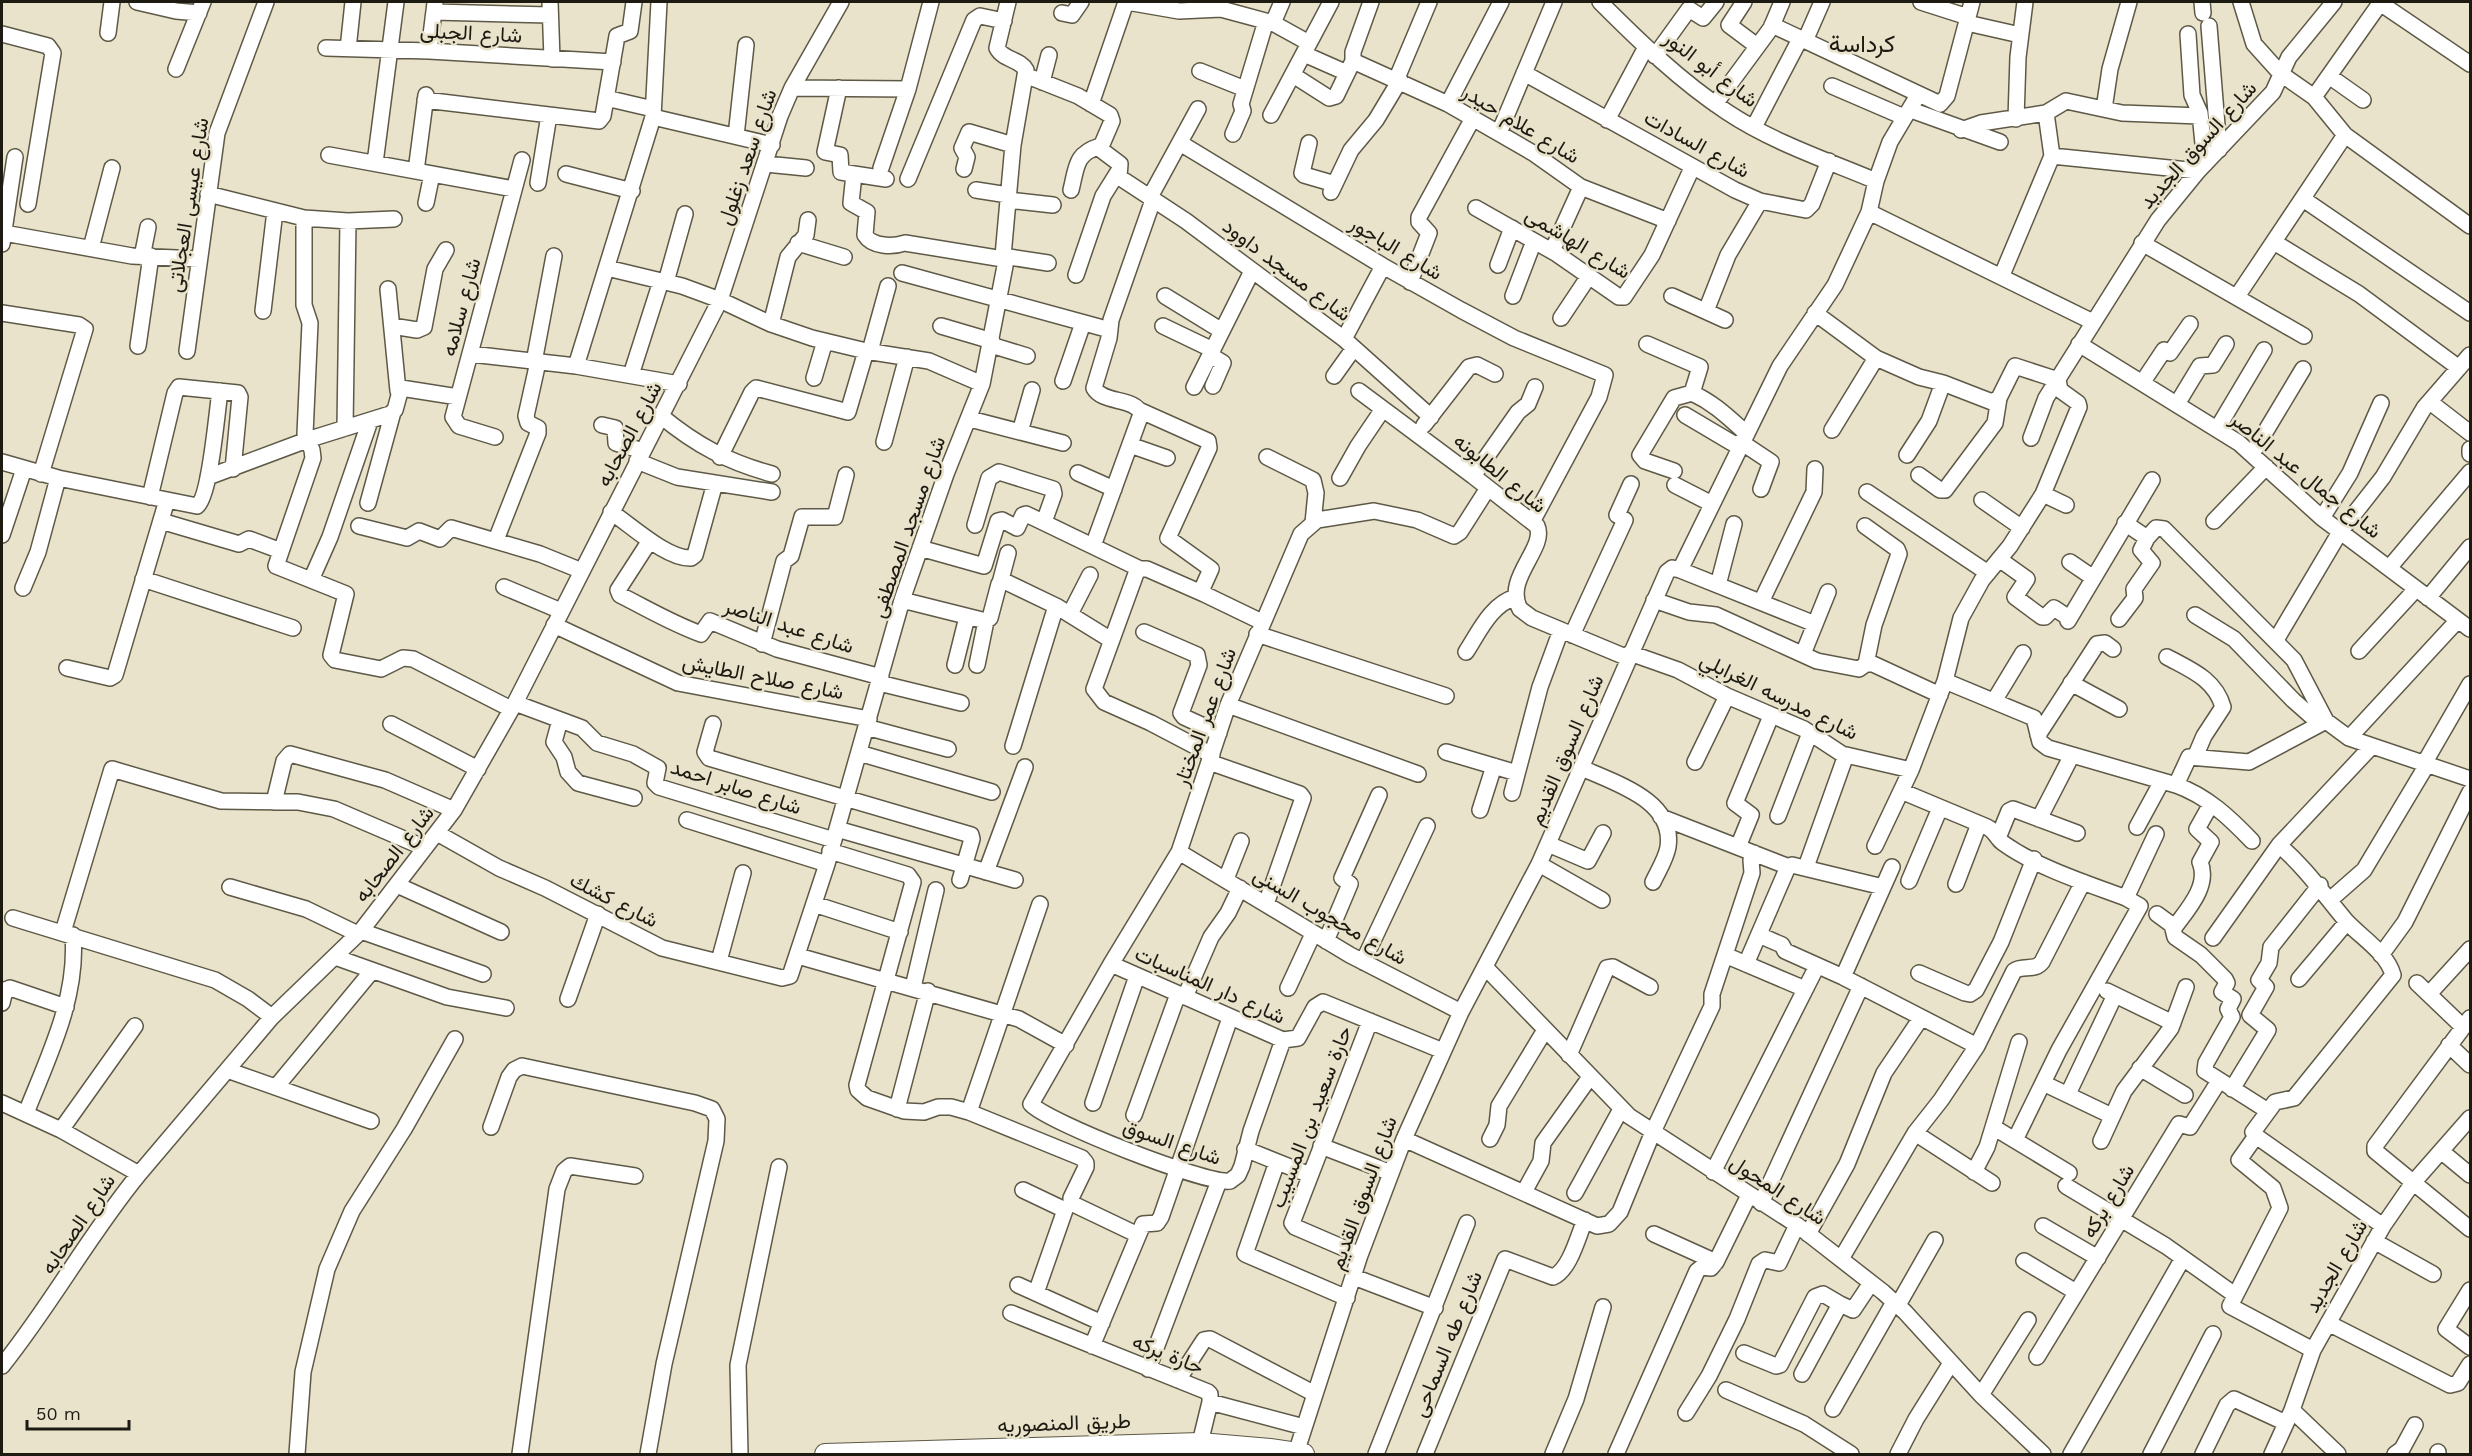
<svg xmlns="http://www.w3.org/2000/svg" width="2472" height="1456" font-family="'Work Sans',Vazirmatn,sans-serif">
  <rect width="100%" height="100%" fill="#e9e3cc"/>
  <g fill="none" stroke-linecap="round" stroke-linejoin="round">
    <!-- minor casing -->
    <g stroke="#5e5946" stroke-width="18">
      <path id="minor" d="M137 2 176 11 199 13
        M550 2 552 59
        M1127 2 1179 11 1221 9 1273 23 1309 43
        M1600 2C1639 41 1680 81 1727 112 1772 142 1826 160 1876 181
        M1744 2 1729 25 1757 46
        M1921 2 1968 17
        M2202 2 2203 13
        M2241 2 2254 44 2281 74 2314 97 2345 135 2470 226
        M2380 3 2470 64
        M434 12 550 15
        M1062 13 1072 15 1081 2
        M1273 23 1282 2
        M1967 23 2020 35
        M1772 25 1940 104 1947 96 1972 2
        M2209 26 2219 150
        M108 33 112 2
        M2 34 48 46 53 53 28 204
        M2188 34 2192 95 2200 113 2205 164
        M1805 41 1822 2
        M326 48 429 51 613 62
        M348 49 353 2
        M429 51 435 3
        M1304 54 1347 73
        M1655 56 1689 9 1703 18 1716 2
        M1353 61 1448 104 1533 153 1581 187 1668 221
        M176 69 203 2
        M1200 71 1245 89
        M1524 73 1735 190 1760 201 1806 210 1812 204 1829 161
        M1025 75 1078 96 1110 115 1112 121 1100 149 1120 164 1119 177 1186 221 1344 339 1431 417
        M1293 75 1329 98 1336 96 1353 61V52L1371 2
        M2329 76 2363 100
        M1397 78 1429 2
        M1042 82 1049 55
        M1832 86 1904 117
        M792 88 908 89
        M839 88 825 152 840 155 841 172 886 179
        M2314 97 2381 2
        M606 98 653 109
        M425 100 599 121 603 116 617 36 630 31 634 2
        M1091 104 1126 2
        M1448 104 1501 2
        M1715 104 1771 28 1782 2
        M2104 109 2110 69 2129 2
        M1911 110 2000 142
        M1271 115 1331 2
        M653 117 772 145
        M2016 119 2018 57 2025 2
        M1607 120 1646 47
        M1754 127 1800 39
        M1961 130 1981 123 2046 113 2066 101 2122 113 2200 116
        M1499 133 1554 2
        M1233 134 1243 111 1241 104 1266 21
        M736 136 746 45
        M1180 143 1383 266 1461 310 1514 338 1605 375 1599 397 1532 522
        M1309 143 1302 173 1304 175 1335 184
        M329 155 514 189
        M2052 156 2198 171
        M375 163 396 2
        M766 164 806 168
        M881 168 908 89 931 2
        M964 169 967 157 962 148 969 132 1013 145
        M416 171 426 95
        M566 174 632 191
        M854 174 851 203 867 212 865 235C872 247 893 247 905 243L1003 259
        M908 179 974 20 980 16 1004 21
        M538 183 549 115
        M976 190 1008 195
        M1071 190C1077 166 1075 154 1100 146
        M1331 192 1351 150 1376 120 1400 80
        M208 194 304 218 348 221 394 219
        M1150 197 1198 109
        M2303 199 2470 313
        M1008 200 1053 205
        M426 203 432 174
        M1476 208 1557 254 1619 297H1624L1652 255 1692 168
        M1869 212 2093 322
        M304 218V305L310 323 305 434 312 450 313 458 276 566 346 594 331 655 335 660 381 669 403 658 413 659 511 709
        M4 233 132 256 199 259
        M2274 242 2359 294 2459 368
        M798 243 844 257
        M2142 243 2304 336
        M2 244 15 157
        M91 248 112 168
        M1552 251 1581 187
        M1003 256 1048 263
        M142 257 148 227
        M1498 265 1512 228
        M607 268 682 286 720 300 771 324 812 338 866 351 929 361 982 384
        M902 273 1110 330
        M1076 275 1103 196 1118 172
        M2002 275 2052 156 2046 113
        M666 282 685 214
        M1410 282 1429 233 1419 222V217L1473 118
        M388 289 398 391
        M2238 295 2345 135
        M1165 296 1222 331
        M1513 296 1534 241
        M1672 296 1725 320
        M263 311 275 211
        M1706 311 1728 255 1760 201
        M2 313 79 325 85 329 41 474
        M1815 313 1876 358 1919 377 1943 383 1992 402 1999 398 2015 366 2058 380
        M1561 318 1589 276
        M771 324 788 257 806 235 808 220
        M392 326 417 330 424 327 435 269 446 250
        M941 326 992 341
        M1163 326 1213 350
        M1344 339 1383 266
        M1647 344 1700 367 1692 393
        M2079 344 2239 443 2322 518 2470 629
        M991 345 1027 356
        M138 346 151 256
        M187 351 217 133 266 2
        M870 351 888 286
        M471 354 576 366 679 384
        M1210 355 1223 363 1213 386
        M534 362 554 256
        M576 366 653 117 659 2
        M631 375 661 281
        M1334 376 1354 348
        M814 378 825 341
        M1063 381 1083 323
        M2142 383 2164 350 2170 353 2190 324
        M1194 387 1251 273
        M1359 391 1473 476 1537 526C1547 548 1503 579 1520 609L1532 618 1628 658
        M2430 402 2470 433
        M2177 404 2200 366 2213 365 2226 344
        M1141 411 1208 441 1209 448 1168 538 1211 569 1202 589 1204 594 1262 622
        M1685 415 1739 447
        M661 416C696 445 728 462 772 474
        M970 419 1063 443
        M602 425 615 428 616 443 643 451
        M1424 425 1469 367 1477 365 1495 374
        M345 428 348 221
        M2217 429 2264 350
        M1832 430 1876 358
        M1020 432 1032 390
        M495 437 459 426 453 417 522 160
        M2031 438 2046 398 2158 220 2198 171 2273 92 2289 57 2334 2
        M884 442 907 357
        M1741 442 1771 462 1761 489
        M1130 445 1167 458
        M2470 449V454
        M2252 454 2303 369
        M1907 455 1929 421 1943 383
        M720 457 752 392 756 388 848 412 866 351
        M1267 457 1313 480 1316 493 1313 523
        M637 461 677 477 772 492
        M2 462 58 478 197 506C210 497 217 411 220 391
        M1674 471 1645 461 1640 455 1674 398 1692 393C1714 403 1728 417 1746 433
        M1078 473 1114 489
        M1919 475 1940 490H1945L1995 423 1999 398
        M1473 476 1518 412 1528 404 1535 387
        M208 477 307 440 390 414 395 410 401 388 458 397
        M1340 478 1358 446 1383 409
        M1675 485 1712 504
        M1867 492 1988 573
        M2043 494 2066 505
        M150 497 175 393 179 387 238 393 240 397 233 469
        M1982 500 2022 528
        M368 503 393 412
        M611 512C632 526 667 559 691 558L695 555 715 483
        M2322 518 2350 473 2381 403
        M161 521 239 544 249 539 281 551
        M2214 521 2266 467
        M2125 523 2147 538 2156 528 2164 529 2294 660 2326 721
        M975 525 989 478 999 472 1053 489 1054 494 1044 522
        M359 526 407 538 419 531 440 539 451 528 540 554 582 571
        M1865 526 1897 549 1899 554 1874 625 1866 664
        M2 535 24 469
        M496 540 538 433V428L528 423 526 416 538 362
        M649 542 618 590 620 595C648 609 671 623 701 634L710 621 777 649 881 677
        M1093 546 1141 414C1135 397 1103 404 1094 388L1109 338 1111 320 1153 200
        M920 548 984 566 998 521 1002 520 1017 528 1023 515 1026 514 1138 568 1094 689 1104 702 1151 723 1212 755
        M1999 559 2027 579 2015 597 2042 617H2045L2054 608 2069 618
        M2070 562 2092 577
        M2389 568 2470 472
        M1139 569H1147L1204 594
        M1680 570 1815 624
        M143 579 293 628
        M311 580 330 537 370 421
        M1000 583 1008 553
        M1718 585 1734 524
        M504 587 561 611
        M23 588 38 552 58 478
        M2428 598 2470 547
        M902 600 986 621 990 618 999 584 1004 581 1056 606 1111 640
        M1654 600 1689 612 1716 615 1817 661 1859 669 1866 664H1873L1940 695
        M1761 602 1814 492 1815 469
        M1070 614 1090 575
        M2195 615 2234 639 2293 700 2319 723
        M2119 619 2135 598 2134 589 2152 563 2141 550 2147 538
        M2068 621 2152 480
        M554 625 678 683 869 719
        M1144 632 1197 655 1199 665 1181 713 1184 717 1219 733
        M1257 634 1446 696
        M1572 635 1625 520 1617 515 1631 484
        M2276 640 2340 532 2383 477 2424 408 2470 355
        M762 644 784 561 791 556 802 517H835L846 475
        M2359 651 2416 589
        M1466 652C1479 632 1491 604 1516 597
        M1630 653 1678 670 1727 696 1804 729 1842 754 1911 770
        M1803 654 1828 592
        M2167 657C2191 670 2215 679 2223 707L2204 736 2195 757
        M955 665 967 617
        M977 665 986 621
        M67 668 110 678 115 675 167 500
        M1945 681 2034 718 2040 742 2048 748 2176 785C2207 796 2230 818 2252 841
        M879 683 961 703
        M2071 683 2119 709
        M1994 701 2023 653
        M515 703 582 728 597 743 633 754 658 768 655 783 659 787 834 840
        M1228 705 1418 774
        M560 720 554 742 564 757 568 772 578 783 634 798
        M391 724 478 769
        M713 724 705 752 709 758 971 835 972 839 960 880
        M866 727 948 749
        M2038 735 2097 644 2105 643 2113 649
        M2349 738 2458 620
        M1013 746 1056 606
        M1446 752 1517 773
        M859 753 992 792
        M1209 762 1300 794 1303 798 1266 904
        M1695 762 1727 696
        M2425 762 2470 684
        M1582 768C1614 783 1675 800 1668 847 1666 859 1658 871 1653 882
        M2176 785 2189 757 2249 762 2326 721 2349 738 2470 779
        M1901 791 1987 827C1996 831 1996 838 2003 843 2038 868 2086 883 2126 898L2140 906 2059 1050 2015 1140
        M1512 793 1540 687 1561 630
        M274 802 284 761 290 754 385 780 454 810
        M1480 810 1494 766
        M1778 816 1810 733
        M1661 817 1789 867
        M2039 819 2072 755
        M687 820 827 864
        M2137 827 2162 781
        M837 829 1015 880
        M437 833 499 868 545 888 662 948 782 978 790 976 827 864 902 600 946 474 982 384 1005 266 1003 256 1013 145 1026 70C1020 59 1003 60 997 48L1008 2
        M1998 838 2009 811 2013 809 2077 833
        M1548 844 1588 861 1603 833
        M1875 846 1911 770 1945 681 1961 618 1982 580 2010 546 2043 494 2079 407 2078 403 2060 390 2058 380
        M1738 847 1751 815 1735 803 1771 716
        M830 851 908 875 913 882 857 1085 858 1090 867 1098 904 1111 924 1112 938 1107H951L969 1112 1082 1158 1086 1163V1167L1071 1198V1203L1138 1235
        M1179 852 1350 955 1461 1012
        M1539 864 1602 900
        M1806 867 1846 755
        M986 872 1025 767
        M1226 879 1241 841
        M1909 881 1940 808
        M1956 884 1979 824
        M397 885 501 932
        M230 887 306 909 358 934
        M2126 898 2156 834
        M2331 899 2364 870 2428 763
        M814 904 900 932
        M2157 914 2172 925 2175 937 2201 955 2225 979 2227 983 2222 992 2233 999 2228 1009 2232 1017 2206 1063 2205 1071 2268 1111
        M13 918 215 980 248 999 272 1017
        M2174 928C2187 910 2210 886 2200 862L2211 842 2197 829 2211 804
        M361 931 483 974
        M63 932 112 769 221 801 298 802 334 809 425 848
        M1759 935 1782 945 1785 951 1843 977 1977 1046
        M2213 938 2279 845 2371 747
        M1326 941 1350 884 1342 878 1379 795
        M1725 955 1805 989
        M2381 955 2405 922 2470 792
        M798 956 1019 1019 1066 1045
        M335 957 447 997 506 1008
        M719 961 743 873
        M1363 962 1427 826
        M1111 964 1283 1040 1298 1038 1315 1007 1323 1002 1443 1051
        M1746 964 1787 869 1792 865 1883 887
        M1486 968 1629 1116 1797 1225 1883 1292 1905 1312 1981 1395 2043 1454
        M1919 973 1965 993 1970 994 1976 990 2001 942 2034 859
        M1843 977 1892 867
        M2299 979 2347 922
        M2417 983 2463 1027
        M913 987 936 890
        M1288 988 1313 934
        M2107 991 2173 1023
        M2429 994 2470 949
        M1185 997 1211 937 1228 913 1240 888
        M568 999 598 914
        M2 1003 5 990 10 988 66 1007
        M2470 1018 2375 1146V1151L2470 1229
        M1283 1040 1251 1131 1242 1166 1238 1175 1230 1181C1207 1185 1047 1122 1031 1104L1111 964 1179 852 1228 705 1301 534 1317 520 1374 511 1417 520 1454 536 1460 532 1488 488
        M2449 1045 2470 1065
        M1569 1055 1607 968 1613 967 1650 987
        M2140 1068 2185 1095
        M227 1070 371 1121
        M2043 1083 2112 1116
        M276 1087 372 971
        M2232 1089 2268 1030 2250 1015 2266 987 2259 980 2269 963 2271 947 2320 885
        M2068 1094 2115 995
        M2 1103 61 1130 139 1174
        M1093 1103 1137 976
        M897 1109 928 991
        M969 1112 1040 904
        M26 1113C49 1055 78 998 73 935
        M1134 1115 1178 994
        M491 1127 509 1077 514 1070 522 1066 695 1103 712 1109 717 1119 716 1141 664 1364 648 1454
        M1993 1127 2069 1173
        M61 1130 135 1026
        M1915 1133 1992 1183
        M2256 1136 2253 1132 2275 1102 2294 1098 2393 975C2387 953 2362 938 2347 922 2324 895 2307 869 2279 845
        M2256 1136 2239 1160 2273 1188 2280 1208 2230 1306 2313 1350
        M2256 1136 2383 1226
        M1404 1139 1597 1226 1609 1224 1620 1212 1652 1134 1712 1006V994L1752 873 1751 860 1754 853
        M1490 1139 1497 1125 1499 1106 1545 1030
        M2101 1141 2124 1091 2171 1028 2186 987
        M1321 1146 1391 1173
        M1245 1149 1310 1175
        M2441 1151 2470 1175
        M1277 1162 1245 1254 1347 1298
        M1713 1172 1817 966
        M1974 1172 1987 1147 2019 1042
        M2066 1186 2166 1246 2235 1295
        M1023 1190 1065 1210 1036 1293
        M1524 1192 1541 1161 1543 1143 1590 1077
        M1575 1193 1621 1109
        M1761 1203 1861 986
        M2043 1226 2098 1258
        M1654 1234 1716 1262
        M1808 1234 1847 1164 1884 1073 1921 1018
        M2374 1241 2433 1274
        M1360 1255 1295 1227 1292 1223 1370 1021
        M1841 1259 1915 1133 1941 1100 1977 1046 2014 971C2023 964 2034 972 2042 962L2083 882
        M2024 1261 2076 1292
        M1354 1277 1435 1308
        M1018 1285 1102 1323
        M2470 1290 2446 1329 2470 1347
        M1898 1305 1935 1240
        M1011 1313 1208 1392 1210 1394V1402L1304 1427
        M2328 1323 2450 1385 2458 1383 2470 1364
        M1092 1346 1143 1224 1157 1223 1161 1217 1230 1018
        M1744 1353 1776 1366 1780 1365 1815 1297 1823 1294 1840 1304
        M2037 1357 2179 1124 2190 1127 2219 1081
        M2 1366C51 1305 89 1235 139 1174L272 1017 361 931 454 810 515 703 720 300 780 116 792 88 841 2
        M1148 1369 1219 1181
        M1802 1374 1840 1304 1853 1310 1871 1283
        M1178 1380 1204 1340 1210 1339 1315 1394
        M1726 1390 1804 1424 1851 1454
        M1981 1395 2028 1320
        M1833 1409 1894 1302
        M2292 1410 2338 1454
        M1686 1413 1709 1376 1737 1319 1759 1264 1765 1260 1779 1263 1797 1225
        M1200 1443 1210 1402
        M1296 1453 1360 1255 1404 1139 1461 1012 1539 864 1667 572 1672 568 1680 570 1780 366 1835 285 1869 212 1876 181 1890 142 1918 95
        M297 1454 303 1372 327 1269 352 1211 404 1129 455 1039
        M520 1454 557 1189 564 1171 570 1166 635 1176
        M740 1454 738 1365 779 1167
        M1376 1454 1467 1223
        M1425 1454 1505 1259 1553 1277C1570 1270 1578 1236 1585 1220
        M1553 1454 1576 1399 1603 1307
        M1616 1454 1697 1271 1702 1267 1711 1268 1716 1262 1749 1195
        M1898 1454 1916 1419 1951 1363
        M2071 1454 2183 1258
        M2151 1454 2213 1334
        M2203 1454 2227 1405 2234 1399 2286 1423
        M2272 1454 2292 1410 2313 1350 2383 1226 2412 1184 2470 1118
        M2395 1454 2402 1449 2415 1425
        M2438 1454V1452"/>
    </g>
    <!-- major casing -->
    <g stroke="#5e5946" stroke-width="22">
      <path id="major" d="M825 1454 1200 1443 1270 1449 1304 1454"/>
    </g>
    <!-- minor -->
    <use href="#minor" stroke="#fff" stroke-width="15"/>
    <!-- major -->
    <use href="#major" stroke="#fff" stroke-width="20"/>
  </g>
  <g text-anchor="middle" stroke-width="5" stroke-linejoin="round" paint-order="stroke">
    <!-- street labels -->
    <g font-size="21" fill="#1d1a12" stroke="#e9e3cc">
      <text transform="translate(471 33) rotate(3)" y="7">شارع الجبلى</text>
      <text transform="translate(1711 69) rotate(37)" y="7">شارع أبو النور</text>
      <text transform="translate(1521 124) rotate(31)" y="7">شارع علام حيدر</text>
      <text transform="translate(1697 144) rotate(29)" y="7">شارع السادات</text>
      <text transform="translate(2198 145) rotate(-48)" y="7">شارع السوق الجديد</text>
      <text transform="translate(747 157) rotate(-71)" y="7">شارع سعد زغلول</text>
      <text transform="translate(188 205) rotate(-81)" y="7">شارع عيسى العجلاتى</text>
      <text transform="translate(1578 243) rotate(31)" y="7">شارع الهاشمى</text>
      <text transform="translate(1396 248) rotate(31)" y="7">شارع الباجور</text>
      <text transform="translate(1287 270) rotate(37)" y="7">شارع مسجد داوود</text>
      <text transform="translate(461 307) rotate(-75)" y="7">شارع سلامه</text>
      <text transform="translate(629 434) rotate(-62)" y="7">شارع الصحابه</text>
      <text transform="translate(1500 473) rotate(39)" y="7">شارع الطابونه</text>
      <text transform="translate(2306 475) rotate(39)" y="7">شارع جمال عبد الناصر</text>
      <text transform="translate(908 527) rotate(-71)" y="7">شارع مسجد المصطفى</text>
      <text transform="translate(789 626) rotate(18)" y="7">شارع عبد الناصر</text>
      <text transform="translate(763 677) rotate(11)" y="7">شارع صلاح الطايش</text>
      <text transform="translate(1779 696) rotate(26)" y="7">شارع مدرسه الغرابلي</text>
      <text transform="translate(1205 717) rotate(-70)" y="7">شارع عمر المختار</text>
      <text transform="translate(1566 750) rotate(-67)" y="7">شارع السوق القديم</text>
      <text transform="translate(736 787) rotate(18)" y="7">شارع صابر احمد</text>
      <text transform="translate(394 854) rotate(-52)" y="7">شارع الصحابه</text>
      <text transform="translate(614 900) rotate(27)" y="7">شارع كشك</text>
      <text transform="translate(1330 916) rotate(30)" y="7">شارع محجوب السنى</text>
      <text transform="translate(1210 985) rotate(24)" y="7">شارع دار المناسبات</text>
      <text transform="translate(1311 1117) rotate(-69)" y="7">حارة سعيد بن المسيب</text>
      <text transform="translate(1172 1142) rotate(19)" y="7">شارع السوق</text>
      <text transform="translate(1778 1190) rotate(33)" y="7">شارع المحول</text>
      <text transform="translate(1363 1193) rotate(-70)" y="7">شارع السوق القديم</text>
      <text transform="translate(2108 1201) rotate(-59)" y="7">شارع بركه</text>
      <text transform="translate(78 1224) rotate(-56)" y="7">شارع الصحابه</text>
      <text transform="translate(2336 1266) rotate(-60)" y="7">شارع الجديد</text>
      <text transform="translate(1447 1344) rotate(-68)" y="7">شارع طه السماحى</text>
      <text transform="translate(1168 1354) rotate(22)" y="7">حارة بركه</text>
      <text transform="translate(1064 1423) rotate(-2)" y="7">طريق المنصوريه</text>
    </g>
    <!-- quarter labels -->
    <g font-size="24" fill="#1d1a12" stroke="#e9e3cc">
      <text x="1862" y="52">كرداسة</text>
    </g>
  </g>
  <!-- border -->
  <rect width="2472" height="1456" fill="none" stroke="#1d1a12" stroke-width="6"/>
  <!-- scale -->
  <path d="M27 1420v9h102v-9" fill="none" stroke="#1d1a12" stroke-width="3"/>
  <text x="36" y="1420" font-size="18" fill="#1d1a12" stroke="#e9e3cc" stroke-width="4.5" paint-order="stroke">50 m</text>
</svg>
